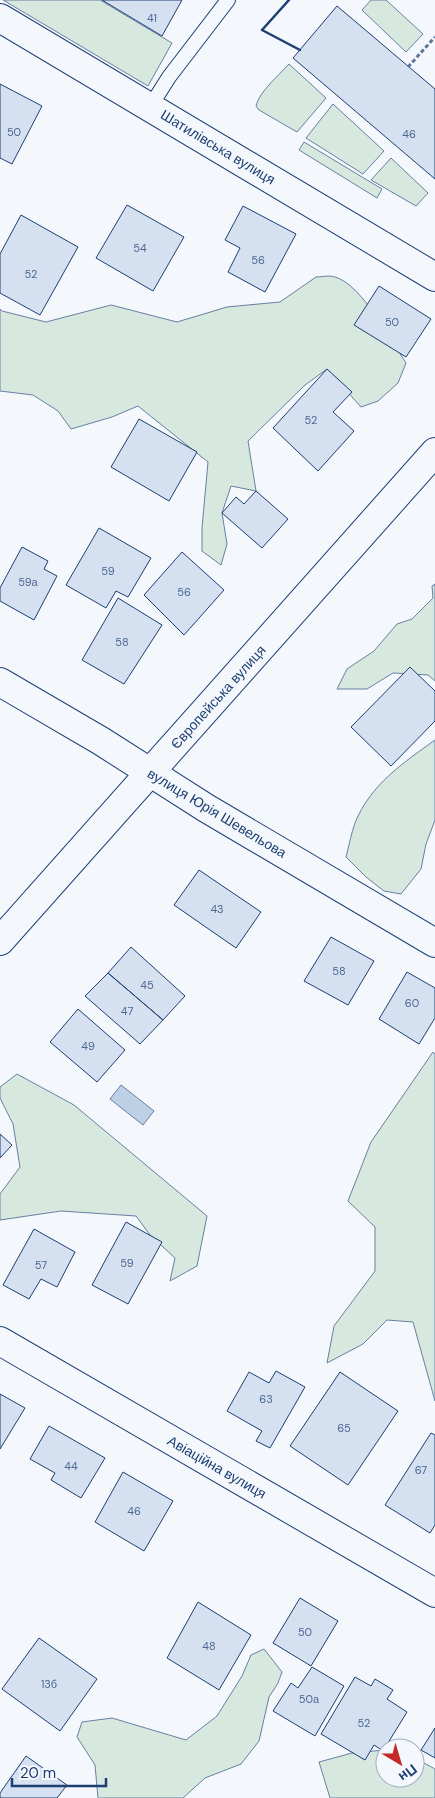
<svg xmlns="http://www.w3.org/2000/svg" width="435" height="1798" font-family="'DM Sans',sans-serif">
  <rect width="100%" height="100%" fill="#f4f7fb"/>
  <!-- green -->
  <path fill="#d7e8df" stroke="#687fa3" d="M3 0H100L172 43 148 86Z
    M371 0H386L423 34 406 52 362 10Z
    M289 64 326 98 297 132 259 110 256 106C259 92 279 75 289 64Z
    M333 104 384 151 363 174 306 138Z
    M304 142 382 189 377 198 299 150Z
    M391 158 428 193 416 206 371 180Z
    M316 277C322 277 329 275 335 277 361 284 391 340 406 363L398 383 378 401 361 407 327 369 305 385 248 441 256 491 231 486 222 513 227 544 221 565 202 551V528L208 462 138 406 112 417 71 429 58 411 33 395 0 391V309L2 311 46 322 111 305 177 322 227 307 280 302Z
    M435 584V681L428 675 393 673 367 689H337L347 669 374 651 397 624 412 619 433 598 432 586Z
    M435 740V820L426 844 421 869 401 894 384 891 366 877 346 857C349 846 351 834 355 823 370 785 403 763 435 740Z
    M433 1052 435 1054V1401L413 1322 387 1320 363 1344 327 1363 334 1326 375 1271V1227L348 1201 371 1142Z
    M17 1074 74 1105 207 1216 197 1266 170 1281 175 1258 150 1235 136 1216 61 1211 0 1220V1194L20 1167 13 1124 0 1098V1087Z
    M264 1649 282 1672 278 1683 269 1697 259 1741 241 1764 205 1778 183 1798H98L95 1765 77 1737 82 1722 112 1718 186 1740 217 1716 242 1676 251 1655Z
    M385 1750V1778H415V1754L417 1759 435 1769V1798H330L319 1762 352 1753Z"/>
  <!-- water -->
  <path fill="#bed0e5" stroke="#687fa3" d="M121 1085 154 1111 143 1125 110 1099Z"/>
  <!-- building -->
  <path fill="#d5e0f0" stroke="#1d3f73" d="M102 0H182L162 36Z
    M337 6 435 89V179L293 58Z
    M0 84 42 106 12 164 0 158Z
    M127 205 184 237 153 291 96 258Z
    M243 206 296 234 265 292 228 272 240 248 225 240Z
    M21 215 78 247 40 315 0 293V254Z
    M379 286 431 319 406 357 354 325Z
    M327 369 352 392 333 412 354 431 318 471 273 428Z
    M139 419 197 452 169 501 111 467Z
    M256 491 288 519 262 548 222 513 236 497 244 504Z
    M99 528 151 558 128 597 116 591 106 608 66 585Z
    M22 547 48 561 44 569 57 576 34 620 0 601V588Z
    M182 552 224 590 184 635 144 595Z
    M118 598 162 625 124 684 82 660Z
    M410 667 435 691V721L391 766 351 727Z
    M199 870 261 912 236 948 174 905Z
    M331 937 374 961 348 1005 304 981Z
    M131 947 185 996 163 1020 108 973Z
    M407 972 435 988V1018L419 1044 379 1019Z
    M108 973 163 1020 140 1044 85 996Z
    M78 1009 125 1050 97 1082 50 1042Z
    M0 1134 12 1145 0 1158Z
    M126 1222 162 1242 128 1304 92 1285Z
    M34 1229 75 1252 57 1287 41 1279 29 1299 3 1285Z
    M276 1371 305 1387 270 1448 256 1441 262 1431 227 1411 249 1372 269 1383Z
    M340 1372 398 1411 348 1485 290 1446Z
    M0 1394 25 1408 0 1449Z
    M49 1426 105 1458 81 1498 51 1480 55 1473 30 1459Z
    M431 1433 435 1435V1525L430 1533 385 1505Z
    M123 1472 173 1501 144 1551 95 1522Z
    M300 1598 338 1621 311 1666 273 1643Z
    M198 1602 251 1635 219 1690 167 1658Z
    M39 1638 97 1679 60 1731 2 1689Z
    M312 1667 344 1686 315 1736 273 1711 291 1683 298 1688Z
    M355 1677 371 1686 375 1679 393 1690 387 1699 407 1712 383 1751 374 1745 365 1760 321 1734Z
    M435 1728V1758L421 1750Z
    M26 1756 67 1785 57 1798H0V1793Z"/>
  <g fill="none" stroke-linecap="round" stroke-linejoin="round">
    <!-- service casing -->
    <g stroke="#1d3f73" stroke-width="16">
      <path id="service" d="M150 107 169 77 228 0"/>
    </g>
    <!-- minor casing -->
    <g stroke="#1d3f73" stroke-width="30">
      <path id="minor" d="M0 682 101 741 206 808 435 943
        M0 1341 435 1593"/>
    </g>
    <!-- tertiary casing -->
    <g stroke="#1d3f73" stroke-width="30">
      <path id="tertiary" d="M0 18 435 277"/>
    </g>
    <!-- secondary casing -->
    <g stroke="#1d3f73" stroke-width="30">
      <path id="secondary" d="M0 941 435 452"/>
    </g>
    <!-- path -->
    <path stroke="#5e769c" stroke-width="3" stroke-dasharray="4 2.5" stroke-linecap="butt" d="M408 67 435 37"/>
    <!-- service -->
    <use href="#service" stroke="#f4f7fb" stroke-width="14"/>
    <!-- minor -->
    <use href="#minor" stroke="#f4f7fb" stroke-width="28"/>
    <!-- tertiary -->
    <use href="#tertiary" stroke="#f4f7fb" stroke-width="28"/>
    <!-- secondary -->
    <use href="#secondary" stroke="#f4f7fb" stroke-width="28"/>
    <!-- wall -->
    <path stroke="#1d3f73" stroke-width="2.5" d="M289 0 262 30 300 50"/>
  </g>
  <g text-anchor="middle" stroke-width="4" stroke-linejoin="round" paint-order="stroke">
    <!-- number labels -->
    <g font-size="11" fill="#4b6792">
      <text x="152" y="22">41</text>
      <text x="14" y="136">50</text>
      <text x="409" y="138">46</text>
      <text x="140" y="252">54</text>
      <text x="258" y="264">56</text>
      <text x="31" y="278">52</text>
      <text x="392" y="326">50</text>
      <text x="311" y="424">52</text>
      <text x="108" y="575">59</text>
      <text x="28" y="586">59а</text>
      <text x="184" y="596">56</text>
      <text x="122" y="646">58</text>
      <text x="217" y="913">43</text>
      <text x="339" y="975">58</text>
      <text x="147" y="989">45</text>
      <text x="412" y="1007">60</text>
      <text x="127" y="1015">47</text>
      <text x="88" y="1050">49</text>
      <text x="127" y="1267">59</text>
      <text x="41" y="1269">57</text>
      <text x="266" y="1403">63</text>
      <text x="344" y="1432">65</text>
      <text x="71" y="1470">44</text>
      <text x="421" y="1474">67</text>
      <text x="134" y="1515">46</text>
      <text x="305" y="1636">50</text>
      <text x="209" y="1650">48</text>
      <text x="49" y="1688">13б</text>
      <text x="309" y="1703">50а</text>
      <text x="364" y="1727">52</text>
    </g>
    <!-- street labels -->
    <g font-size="14" fill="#1d3f73" stroke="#f4f7fb">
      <text transform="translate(218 147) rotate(31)" y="5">Шатилівська вулиця</text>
      <text transform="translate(218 697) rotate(-48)" y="5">Європейська вулиця</text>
      <text transform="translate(217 813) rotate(31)" y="5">вулиця Юрія Шевельова</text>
      <text transform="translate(217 1467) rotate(30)" y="5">Авіаційна вулиця</text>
    </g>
  </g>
  <!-- north arrow -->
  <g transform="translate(400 1763) rotate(142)"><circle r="24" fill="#f4f7fb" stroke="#9eadc5"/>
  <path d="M0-4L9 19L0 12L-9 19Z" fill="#c62828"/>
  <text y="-8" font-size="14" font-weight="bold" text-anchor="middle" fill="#1d3f73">Пн</text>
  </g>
  <!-- scale -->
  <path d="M12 1778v8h94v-8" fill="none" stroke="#1d3f73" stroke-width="2.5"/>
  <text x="20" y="1778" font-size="15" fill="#1d3f73" stroke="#f4f7fb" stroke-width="4" paint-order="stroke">20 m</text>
</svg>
